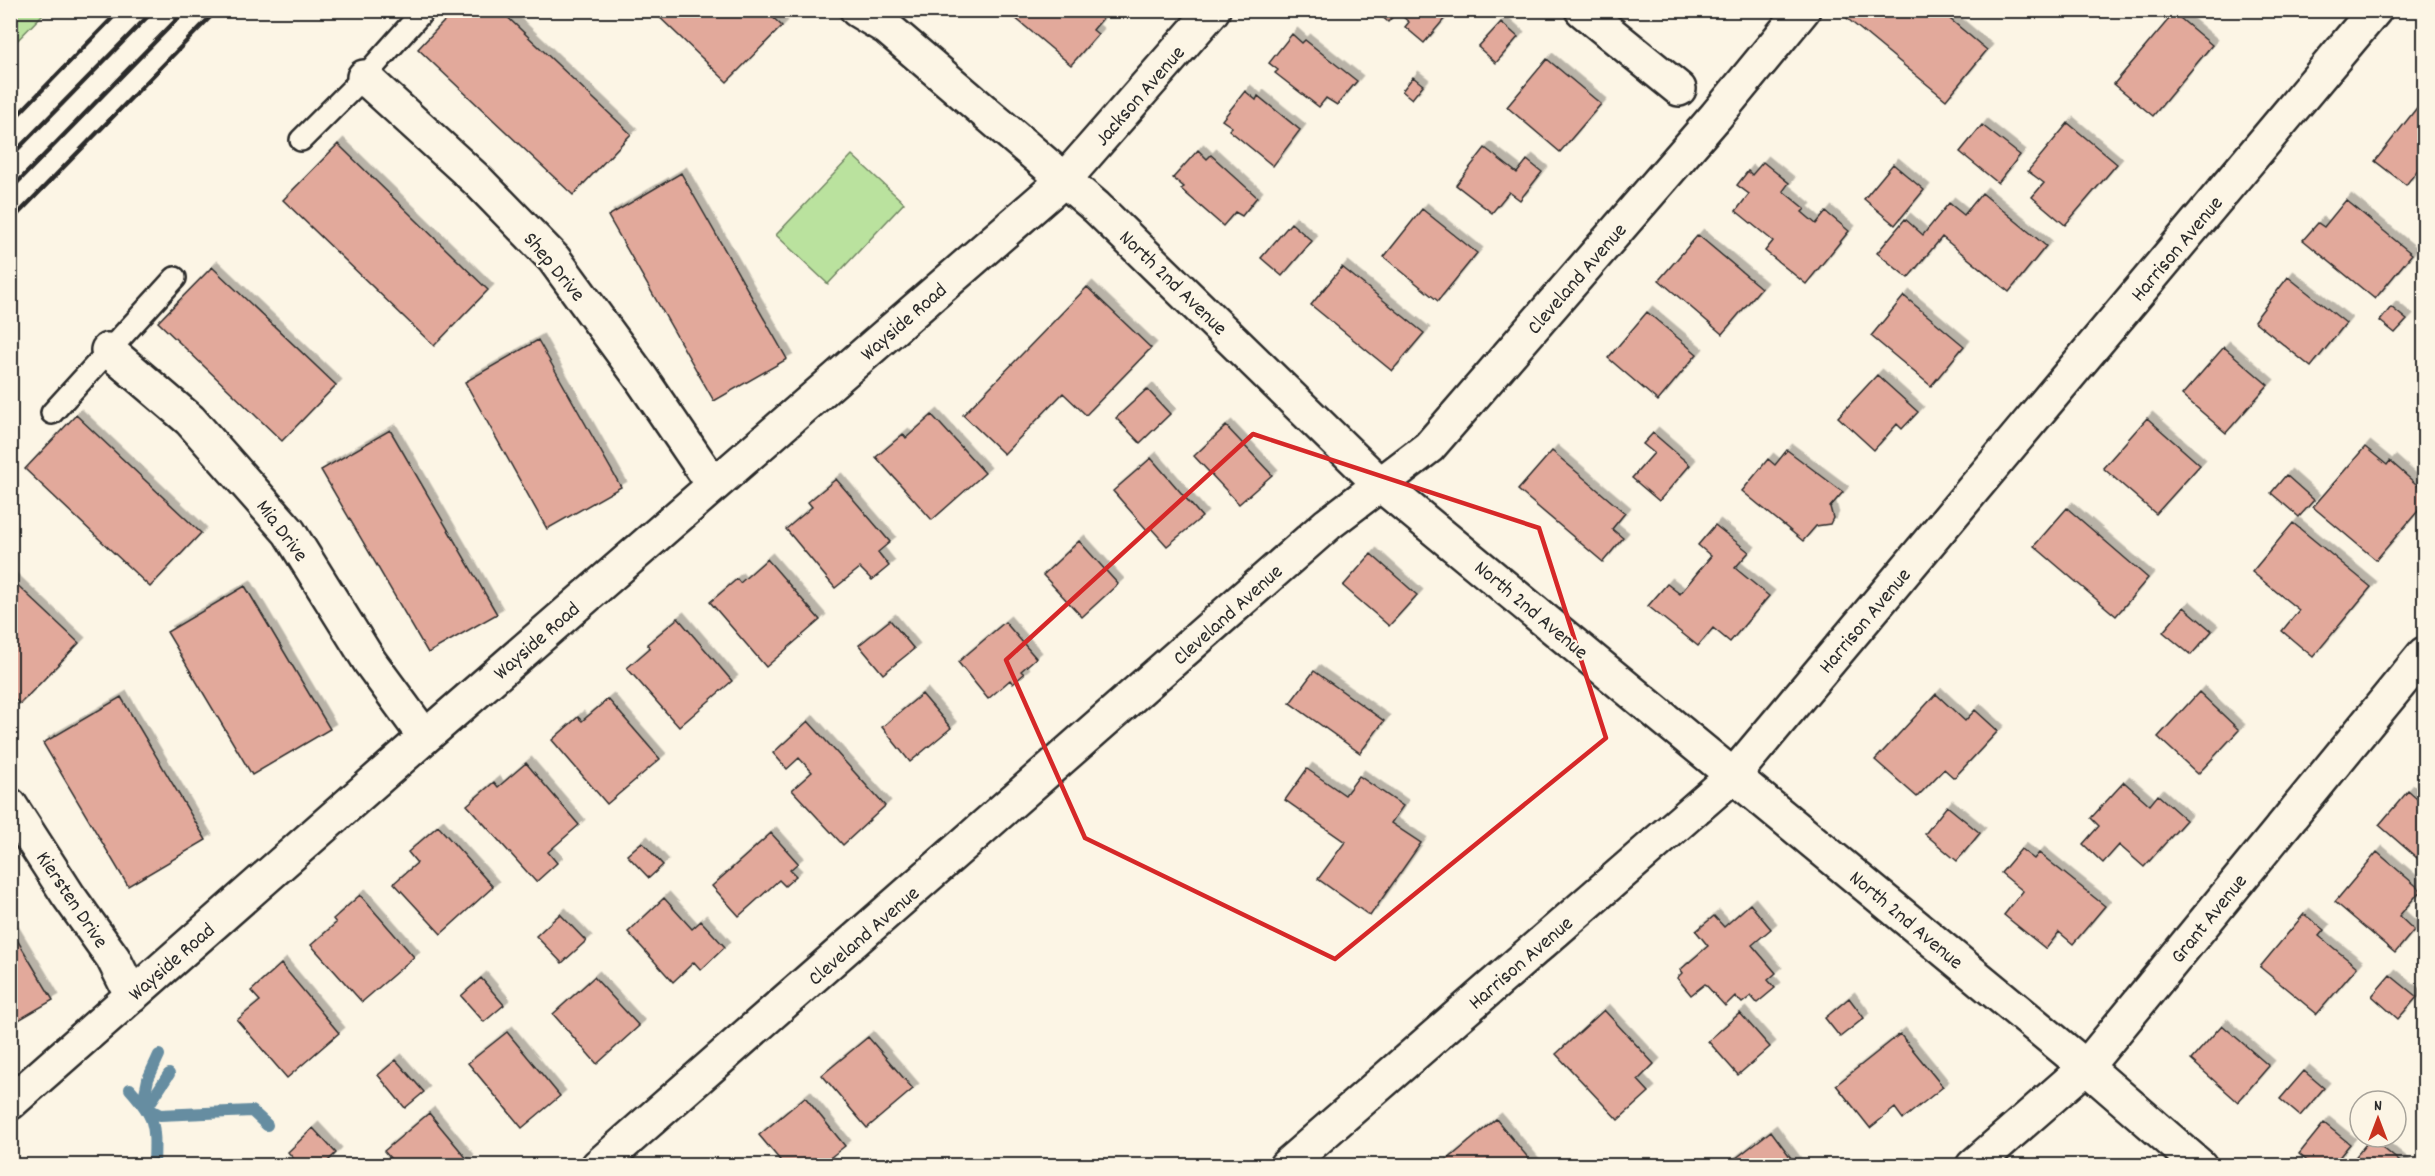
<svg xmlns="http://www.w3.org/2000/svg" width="2435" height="1176" font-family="Dekko,sans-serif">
  <defs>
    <filter id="shadow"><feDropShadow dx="5.5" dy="-5.5" stdDeviation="0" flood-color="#0004"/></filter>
  </defs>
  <rect width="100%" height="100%" fill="#fcf5e5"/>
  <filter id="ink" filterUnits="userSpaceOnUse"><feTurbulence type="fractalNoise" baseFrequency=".0167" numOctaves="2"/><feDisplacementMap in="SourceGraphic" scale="12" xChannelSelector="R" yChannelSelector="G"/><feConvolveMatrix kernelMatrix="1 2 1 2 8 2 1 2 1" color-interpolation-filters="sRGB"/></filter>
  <g filter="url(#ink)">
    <!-- green -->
    <path fill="#bae29e" stroke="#728664" stroke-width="1.5" d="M11 10 46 11 11 47 10 11Z
      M852 155 904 203 828 284 776 235Z"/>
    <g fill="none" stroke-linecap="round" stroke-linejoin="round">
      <!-- stream -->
      <path stroke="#668da1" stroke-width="12" d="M159 1055 148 1079 143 1103 148 1106 169 1074
        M130 1089C157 1119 155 1126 154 1166
        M147 1108 160 1115 252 1111 267 1125"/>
    </g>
    <!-- building -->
    <path fill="#e2a99b" stroke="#2b2b2b" stroke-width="1.5" filter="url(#shadow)" d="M455 10H500L631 134 573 195 418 49Z
      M652 10H765L782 26 727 82Z
      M1110 10 1093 30 1098 34 1071 65 1007 11Z
      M1375 10H1450L1451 11 1424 43 1405 27 1409 22 1397 12 1388 22Z
      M1847 10H1939L1987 50 1946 100 1843 15Z
      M2174 13 2212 45 2153 116 2114 84Z
      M1501 22 1518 37 1496 63 1478 47Z
      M1292 34 1302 43 1305 40 1357 81 1337 105 1326 98 1319 107 1275 73 1278 70 1269 63Z
      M1547 59 1601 104 1560 152 1507 107Z
      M1413 77 1423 85 1412 99 1402 91Z
      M1245 91 1256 100 1258 96 1300 130 1273 166 1229 130 1232 127 1222 120Z
      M2423 100 2424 170 2420 167 2406 185 2375 161Z
      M2068 123 2117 164 2065 225 2032 197 2044 183 2028 171Z
      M1982 125 2020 155 1998 183 1960 152Z
      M338 144 488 290 434 346 283 200Z
      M1485 148 1517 173 1527 160 1542 172 1520 200 1509 192 1492 213 1456 185Z
      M1198 150 1207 159 1211 155 1257 197 1242 216 1235 212 1223 226 1181 189 1184 187 1173 178Z
      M1763 162 1789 183 1783 191 1805 209 1802 212 1816 224 1826 212 1849 231 1806 284 1765 251 1773 241 1736 211 1749 194 1737 185 1748 171 1752 175Z
      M1893 164 1924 190 1895 225 1864 199Z
      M681 173 787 359 714 401 608 216Z
      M1982 193 2046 246 2009 292 1942 237 1908 278 1877 253 1905 219 1923 235 1949 203 1964 215Z
      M2346 200 2412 254 2375 299 2303 240 2318 223 2324 227Z
      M1422 209 1477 253 1438 301 1384 257Z
      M1291 223 1312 241 1282 276 1261 258Z
      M1698 235 1761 288 1722 334 1659 280Z
      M212 267 336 385 282 441 158 322Z
      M1342 267 1424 333 1392 371 1311 305Z
      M2288 277 2346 323 2311 367 2254 321Z
      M1087 287 1151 348 1086 415 1063 393 1004 454 963 415Z
      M1904 296 1964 346 1931 386 1871 336Z
      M2391 307 2407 320 2395 333 2380 321Z
      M1647 312 1697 354 1658 401 1608 358Z
      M538 340 621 487 547 529 465 382Z
      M2224 347 2268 385 2226 433 2182 395Z
      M1877 375 1918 412 1902 429 1897 424 1874 450 1838 417Z
      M1147 389 1170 414 1140 443 1116 418Z
      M76 415 201 533 150 587 25 469Z
      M932 415 985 473 932 520 876 457 903 434 906 438Z
      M2147 418 2200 465 2156 514 2103 468Z
      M1226 426 1272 475 1239 504 1194 456Z
      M390 430 497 614 428 653 321 470Z
      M1653 433 1690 465 1659 501 1632 478 1654 453 1643 444Z
      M2365 447 2387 465 2390 461 2424 491V504L2376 560 2313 507Z
      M1787 450 1843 492 1830 507 1833 518 1830 524 1816 526 1803 541 1742 491 1768 459 1775 465Z
      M1552 451 1625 513 1612 529 1623 538 1603 562 1518 490Z
      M1151 458 1202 517 1167 546 1150 527 1147 530 1113 491Z
      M2286 475 2314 500 2299 517 2271 493Z
      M836 479 890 542 878 552 889 566 872 580 860 568 835 588 786 529 812 507 808 502Z
      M2067 508 2148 578 2116 616 2034 546Z
      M2293 523 2371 587 2313 657 2282 631 2299 610 2252 572Z
      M1715 525 1749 552 1735 568 1769 596 1730 642 1713 628 1698 646 1648 606 1667 584 1680 594 1711 556 1698 545Z
      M1079 541 1118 584 1082 617 1043 575Z
      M1371 554 1417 595 1389 626 1343 586Z
      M767 559 820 620 766 667 710 602 737 579 740 583Z
      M10 578 79 643 20 704 10 695Z
      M245 586 330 729 252 775 167 632Z
      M2184 607 2212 631 2191 655 2163 632Z
      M678 618 732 681 679 727 627 668 650 648 647 644Z
      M890 620 914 649 883 674 859 645Z
      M1005 622 1036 658 1021 671 1024 674 1013 684 1010 680 988 699 958 662Z
      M1314 671 1384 721 1360 753 1290 703Z
      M2199 692 2239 730 2198 774 2158 737Z
      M922 694 951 728 910 762 882 727Z
      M1936 694 1965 721 1975 710 1998 731 1954 778 1944 769 1917 797 1875 760Z
      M121 697 206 840 128 886 43 743Z
      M608 699 660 759 607 804 552 740 578 717 582 721Z
      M808 721 885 806 843 845 792 790 812 772 799 758 787 769 773 753Z
      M526 763 579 825 548 852 557 863 536 882 467 805 494 782 498 787Z
      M1307 769 1345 795 1359 776 1403 806 1391 823 1421 843 1370 916 1318 879 1345 842 1285 800Z
      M2124 782 2150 805 2158 795 2186 820 2144 867 2119 845 2103 863 2083 844 2099 826 2091 818Z
      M2408 791 2424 805V864L2379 825Z
      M1947 806 1980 833 1957 861 1925 834Z
      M438 826 493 887 441 934 394 883 417 863 408 852Z
      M771 833 798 863 790 870 796 876 785 886 779 880 739 916 712 886Z
      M642 842 663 865 649 878 627 855Z
      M2021 849 2034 859 2039 853 2105 906 2073 944 2059 932 2046 949 2004 915 2023 891 2001 873Z
      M2377 852 2421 890 2399 916 2414 930 2395 953 2335 902Z
      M360 895 414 957 362 1002 311 945 336 923 333 919Z
      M664 898 692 929 701 921 725 947 701 970 694 962 673 982 628 932Z
      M1750 904 1771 929 1752 945 1776 973 1768 980 1775 988 1757 1003 1751 996 1742 1003 1735 996 1725 1006 1705 984 1691 995 1677 978 1682 973 1680 970 1708 946 1696 931 1714 916 1724 927Z
      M560 914 586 941 562 963 536 936Z
      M2304 914 2324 930 2319 936 2357 967 2317 1014 2260 967Z
      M10 928 53 1000 10 1025Z
      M281 964 339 1033 287 1078 237 1020 260 1001 251 991Z
      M2390 975 2417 997 2398 1019 2372 996Z
      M594 977 639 1026 597 1064 553 1014Z
      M481 978 504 1005 484 1022 461 996Z
      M1849 998 1864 1018 1840 1037 1825 1018Z
      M1604 1010 1654 1064 1638 1080 1649 1092 1618 1120 1556 1054Z
      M1740 1013 1770 1047 1738 1075 1708 1041Z
      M2222 1025 2269 1066 2238 1102 2191 1060Z
      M507 1032 560 1096 522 1128 468 1063Z
      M1900 1034 1943 1087 1903 1119 1895 1108 1870 1128 1836 1085Z
      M868 1037 913 1089 867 1128 822 1075Z
      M396 1060 424 1092 405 1108 378 1075Z
      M2304 1071 2324 1088 2300 1116 2280 1099Z
      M805 1097 845 1146 826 1161 830 1166H785L759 1135Z
      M429 1113 468 1160 461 1166H397L384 1151Z
      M1496 1119 1535 1166H1440Z
      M2324 1123 2350 1144 2332 1166H2313L2299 1154Z
      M313 1128 336 1153 323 1166H300L288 1152Z
      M1771 1131 1797 1166H1726Z
      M2371 1138 2405 1166H2348Z"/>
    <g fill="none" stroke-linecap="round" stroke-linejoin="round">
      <!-- service casing -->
      <g stroke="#2b2b2b" stroke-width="26">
        <path id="service" d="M301 140 364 77 424 10
          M52 413 175 278"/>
      </g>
      <!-- minor casing -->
      <g stroke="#2b2b2b" stroke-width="38">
        <path id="minor" d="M857 10 887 28 1096 207 1381 485 2086 1067 2200 1166
          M1582 10 1679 89
          M364 77 478 181 554 259 641 378 713 484
          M108 350 190 420 289 532 370 662 425 737
          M10 805 68 895 113 958 132 996
          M10 1103 425 737 1064 180 1213 10
          M598 1166 1328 524 1429 447 1716 116 1803 10
          M1286 1166 1733 776 2375 10
          M1973 1166 2086 1067 2424 654"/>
      </g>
      <!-- service -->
      <use href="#service" stroke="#fcf5e5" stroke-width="21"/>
      <!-- minor -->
      <use href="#minor" stroke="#fcf5e5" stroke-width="33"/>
      <!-- rail -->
      <path stroke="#2b2b2b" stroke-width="4.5" d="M10 123 120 10
        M10 157 154 10
        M10 190 186 10
        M10 222 217 10"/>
    </g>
  </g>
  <!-- marked area -->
  <path fill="none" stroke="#d62828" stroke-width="4.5" stroke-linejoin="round" d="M1253 434 1539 528 1606 738 1335 959 1085 838 1006 660Z"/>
  <g text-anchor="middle" stroke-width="4.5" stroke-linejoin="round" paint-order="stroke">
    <!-- street labels -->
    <g font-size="21" fill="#2b2b2b" stroke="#fcf5e5">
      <text transform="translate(1139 95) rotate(-49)" y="7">Jackson Avenue</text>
      <text transform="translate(2176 248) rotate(-50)" y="7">Harrison Avenue</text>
      <text transform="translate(555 266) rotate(50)" y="7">Shep Drive</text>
      <text transform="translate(1576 278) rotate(-49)" y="7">Cleveland Avenue</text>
      <text transform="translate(1174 282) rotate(44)" y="7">North 2nd Avenue</text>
      <text transform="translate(903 321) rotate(-41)" y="7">Wayside Road</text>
      <text transform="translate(283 530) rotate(53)" y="7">Mia Drive</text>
      <text transform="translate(1532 609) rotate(40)" y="7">North 2nd Avenue</text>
      <text transform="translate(1227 614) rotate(-42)" y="7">Cleveland Avenue</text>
      <text transform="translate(1864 620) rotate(-50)" y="7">Harrison Avenue</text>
      <text transform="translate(536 640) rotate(-41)" y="7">Wayside Road</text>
      <text transform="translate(73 899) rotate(56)" y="7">Kiersten Drive</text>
      <text transform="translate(2208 918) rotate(-51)" y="7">Grant Avenue</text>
      <text transform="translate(1907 919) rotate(40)" y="7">North 2nd Avenue</text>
      <text transform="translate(863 935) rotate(-41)" y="7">Cleveland Avenue</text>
      <text transform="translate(171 961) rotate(-41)" y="7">Wayside Road</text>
      <text transform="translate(1520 962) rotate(-41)" y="7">Harrison Avenue</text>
    </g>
  </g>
  <!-- margin -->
  <rect width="2435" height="1176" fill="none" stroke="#fcf5e5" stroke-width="36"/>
  <rect x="18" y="18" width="2399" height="1140" fill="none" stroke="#2b2b2b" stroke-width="2" filter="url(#ink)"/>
  <!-- north arrow -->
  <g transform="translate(2378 1119)"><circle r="28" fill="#fcf5e5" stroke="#a8a49b" stroke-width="1.5"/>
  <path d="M0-4.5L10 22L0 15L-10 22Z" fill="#c8321e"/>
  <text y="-9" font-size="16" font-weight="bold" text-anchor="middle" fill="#2b2b2b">N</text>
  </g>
</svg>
